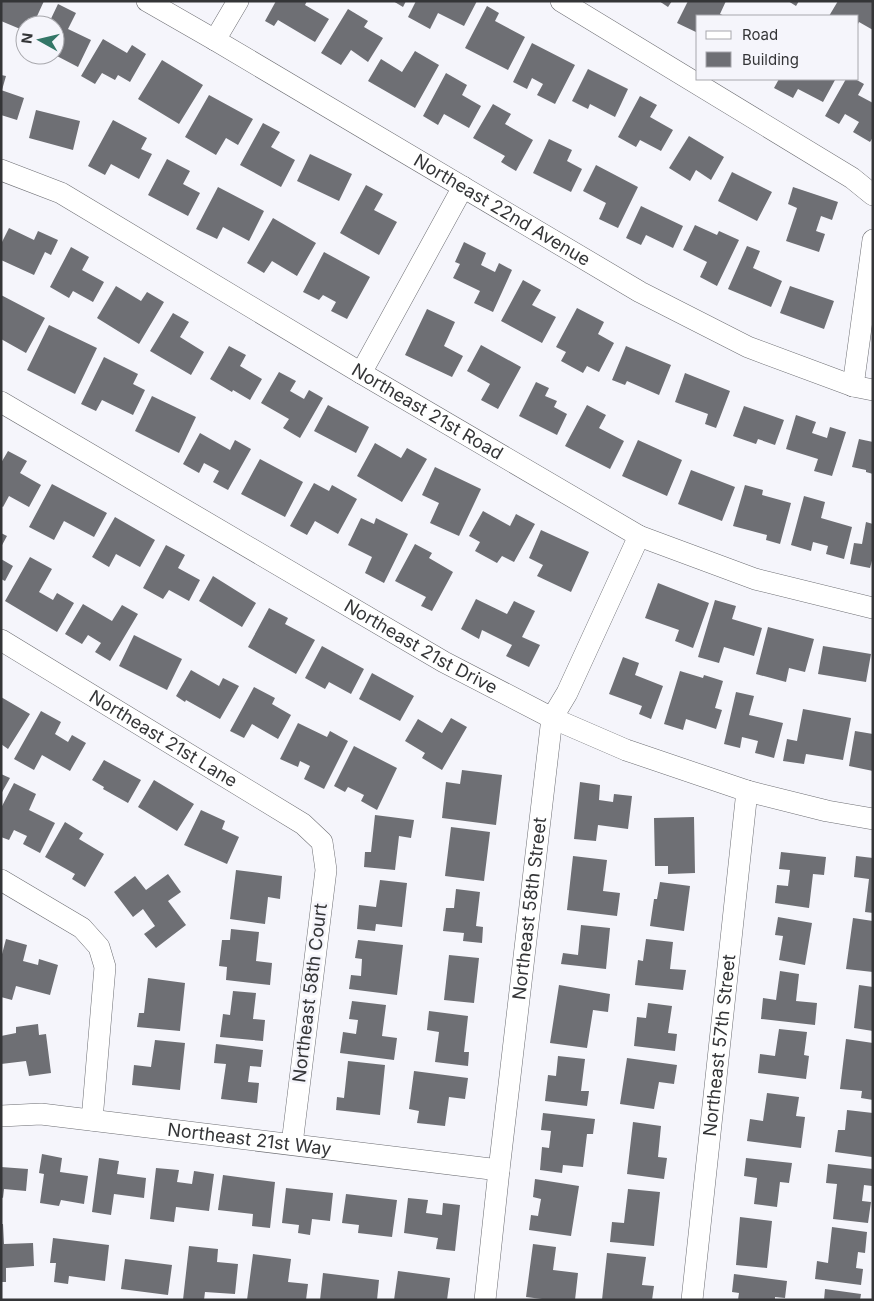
<svg xmlns="http://www.w3.org/2000/svg" width="874" height="1301" font-family="Inter,sans-serif">
  <rect width="100%" height="100%" fill="#f5f5fb"/>
  <!-- building -->
  <path fill="#6e6f74" d="M1 1H44L33 25H25V31L1 21Z
    M276 1H307L305 5 329 19 315 42 278 20 274 26 265 21Z
    M393 1H406L403 7Z
    M416 1H477L464 26 438 13 430 29 408 17Z
    M659 1H672L668 7Z
    M688 1H726L720 14 725 16H698V33L677 23Z
    M788 1H799L796 6Z
    M838 1H873V30L859 22 858 24V16H829Z
    M58 4 76 13 68 29 91 40 78 67 55 55V25H48Z
    M487 6 499 13 495 21 525 37 508 70 465 48Z
    M348 9 368 21 364 27 383 38 368 62 351 50 341 65 321 53Z
    M103 39 127 53 132 45 146 54 130 82 118 75 115 80 102 73 95 84 81 76Z
    M532 43 575 65 555 104 537 95 543 84 532 78 527 89 513 82Z
    M415 51 439 65 415 108 368 81 381 59 402 72Z
    M162 60 203 85 179 124 138 99Z
    M588 69 628 89 615 117 590 104 588 109 572 101Z
    M446 73 467 85 462 95 481 106 469 128 444 114 438 125 423 116Z
    M1 75 6 76 2 90H1Z
    M779 79H832L835 80 823 102 798 89 793 98 774 88Z
    M846 79H855L864 84 858 95 873 103V137L870 142 853 132 859 122 845 114 839 124 825 116Z
    M1 90 24 98 17 120 1 115Z
    M209 95 253 119 238 145 226 138 216 155 185 137Z
    M640 96 657 105 650 117 673 130 661 151 640 140 636 147 618 137Z
    M493 104 511 114 505 124 533 140 516 171 501 162 505 156 473 138Z
    M36 110 80 121 73 150 29 138Z
    M113 120 147 138 141 149 152 154 139 179 111 164 105 175 88 166Z
    M263 123 280 132 271 147 295 160 281 187 240 165Z
    M689 136 724 157 711 180 696 170 690 181 669 168Z
    M549 139 572 150 567 161 582 169 571 192 533 173Z
    M310 154 352 174 339 201 297 181Z
    M167 159 190 171 183 184 200 193 188 216 148 195Z
    M596 165 638 187 618 228 599 219 606 203 583 191Z
    M732 172 772 192 757 221 718 201Z
    M366 185 383 194 374 210 397 222 379 255 340 233Z
    M218 187 264 211 249 241 223 227 217 239 196 229Z
    M793 187 838 202 832 220 821 216 816 231 825 234 819 252 786 241 797 208 788 204Z
    M641 206 683 226 673 248 646 235 641 245 626 238Z
    M273 218 316 243 297 276 272 261 264 273 247 263Z
    M695 225 717 235 719 231 739 240 717 286 700 277 707 262 683 250Z
    M9 228 34 240 38 231 58 240 51 255 45 252 34 275 1 260V244Z
    M464 242 486 253 481 265 495 272 499 263 512 270 493 312 474 303 480 291 453 278 460 264 455 262Z
    M747 246 760 251 753 268 782 281 771 307 728 289Z
    M71 247 89 257 82 270 104 282 93 302 73 291 69 298 50 287Z
    M324 252 370 277 347 319 331 311 336 302 323 295 319 300 303 292Z
    M523 280 541 290 532 305 556 317 542 343 501 321Z
    M116 286 141 301 147 292 164 302 139 344 97 318Z
    M790 286 834 301 824 329 780 313Z
    M1 295 45 318 26 353 1 339Z
    M577 308 604 322 598 334 614 343 599 372 587 366 583 373 561 361 566 352 556 347Z
    M427 309 455 322 444 346 463 356 452 377 405 355Z
    M173 313 189 322 180 337 204 352 191 375 150 351Z
    M49 325 97 348 75 394 27 370Z
    M481 345 521 367 498 409 481 400 490 384 467 371Z
    M229 346 246 355 240 366 262 379 250 400 233 390 232 392 210 379Z
    M626 346 671 365 659 395 627 381 625 385 612 380Z
    M104 357 138 374 133 384 145 390 133 415 102 400 96 411 81 404Z
    M279 372 296 381 290 391 304 399 309 390 323 398 300 438 283 428 289 419 261 403Z
    M685 373 730 391 716 428 705 424 708 414 675 402Z
    M536 382 549 388 545 396 557 401 554 407 567 414 557 435 519 416Z
    M152 396 196 417 179 453 135 431Z
    M328 405 369 427 356 453 314 431Z
    M587 405 606 415 599 428 624 441 610 469 565 446Z
    M744 406 784 420 775 445 758 439 756 444 733 436Z
    M796 415 816 422 812 433 827 438 830 427 846 432 832 476 814 471 818 459 786 449Z
    M200 433 230 450 235 440 251 449 228 490 213 482 219 471 204 463 199 473 183 464Z
    M859 439 873 442V474L866 472V470L852 467Z
    M638 440 682 460 667 496 622 476Z
    M375 443 401 458 407 448 427 459 402 502 357 476Z
    M8 451 27 461 20 473 41 485 29 507 9 496 3 507 1 506V463Z
    M260 459 303 482 285 517 241 494Z
    M435 467 481 489 459 536 430 523 439 503 422 495Z
    M691 470 735 487 722 521 678 504Z
    M314 483 329 491 332 485 357 499 338 534 315 521 307 535 290 526Z
    M52 484 107 513 94 537 64 521 54 540 29 527Z
    M745 485 763 490 762 495 791 503 780 544 766 540 767 535 733 526Z
    M804 496 825 502 821 518 852 527 844 559 826 554 828 546 813 542 811 551 791 545Z
    M483 511 510 526 516 514 535 524 514 562 502 556 497 563 475 551 480 542 469 536Z
    M115 517 155 540 140 567 116 554 109 567 92 557Z
    M361 518 374 524 376 518 408 534 384 583 365 573 372 557 348 545Z
    M866 522 873 524V557L870 568 850 564 854 543 862 544Z
    M541 530 589 552 571 592 537 576 543 565 529 558Z
    M1 533 7 536 1 547Z
    M415 544 432 553 429 558 453 572 432 611 421 606 426 597 395 581Z
    M166 545 185 555 178 568 200 580 189 601 169 590 163 599 143 588Z
    M30 557 52 569 39 592 53 600 57 593 74 603 57 632 5 601Z
    M1 559 13 566 5 581 1 579Z
    M213 576 256 603 242 627 199 601Z
    M658 583 709 603 693 648 675 641 679 630 645 618Z
    M476 599 507 614 514 601 535 611 522 637 540 645 529 667 506 656 512 645 482 630 479 639 461 629Z
    M715 600 736 606 732 619 762 628 754 656 724 647 719 663 698 657Z
    M83 604 112 621 122 605 138 614 110 661 95 652 101 643 88 635 82 644 65 634Z
    M269 608 288 618 285 624 315 640 296 674 248 647Z
    M768 627 814 639 805 672 789 668 786 682 756 674Z
    M134 635 182 659 167 690 119 666Z
    M322 646 364 669 351 694 329 682 325 689 305 678Z
    M823 646 871 654 866 682 818 674Z
    M623 657 639 663 635 675 663 686 651 719 639 714 642 706 609 694Z
    M191 670 219 686 223 678 239 686 220 719 186 700 185 702 176 696Z
    M680 671 703 678 704 675 723 681 715 708 722 710 716 729 686 719 683 730 664 724Z
    M372 673 414 696 400 721 359 699Z
    M254 687 275 698 272 704 291 715 278 739 252 724 244 738 230 731Z
    M736 692 754 696 749 715 783 723 774 758 755 753 758 741 742 737 740 748 724 744Z
    M1 697 30 714 8 749 1 744Z
    M803 709 851 718 843 760 806 754 804 764 783 761 787 739 797 741Z
    M41 711 61 722 55 734 68 742 72 735 86 743 70 771 42 755 34 770 14 759Z
    M451 718 467 727 442 770 422 758 425 753 405 741 418 719 442 733Z
    M298 723 327 737 330 731 348 741 324 789 304 779 310 766 300 761 298 767 280 759Z
    M855 731 873 734V771L849 766Z
    M354 746 397 768 377 810 361 801 364 795 348 787 345 792 334 786Z
    M104 760 141 780 128 803 103 789 104 787 92 780Z
    M462 770 502 775 496 825 442 818 446 782 460 784Z
    M1 774 10 778 1 794Z
    M154 780 194 804 177 831 138 807Z
    M580 782 600 785 599 800 613 802 614 794 632 796 628 829 598 825 596 841 574 839Z
    M14 783 36 794 29 810 55 823 40 853 23 844 27 836 14 830 9 840 1 837V808Z
    M201 810 225 821 222 829 239 837 227 864 184 845Z
    M375 815 414 820 411 838 399 836 395 870 364 867 365 852H371Z
    M694 817 695 873 668 874V866H655L654 818Z
    M65 822 83 833 79 839 104 854 85 887 72 879 75 874 45 857Z
    M451 827 490 832 484 881 445 876Z
    M781 852 826 857 824 875 813 874 809 908 775 903 777 885 788 886 790 870 779 869Z
    M573 856 607 860 603 891 620 893 617 916 567 910Z
    M856 856 873 858V913L865 912 869 879 854 877Z
    M236 870 282 876 280 899 268 897 265 924 230 919Z
    M168 874 181 892 168 901 186 925 156 948 144 934 155 926 143 909 133 917 114 892 135 876 146 890Z
    M380 880 407 883 402 927 376 924 375 931 357 929 359 905 376 907Z
    M660 882 690 886 684 931 650 926 654 899H657Z
    M456 889 480 892 476 926 483 927 482 943 463 941 464 933 443 931 446 908H454Z
    M778 917 812 923 805 965 779 960 783 936 775 935Z
    M853 918 873 921V972L846 969Z
    M581 925 610 928 606 969 561 964 563 953 578 955Z
    M231 929 259 932 256 961 272 963 270 985 226 980 227 967 219 966 222 940H230Z
    M6 939 27 945 23 961 38 965 39 959 58 965 50 995 16 986 12 1000 1 997V958Z
    M646 939 673 942 670 969 686 970 683 990 635 985 638 960 643 961Z
    M358 940 403 945 397 995 349 989 351 975 361 976 362 959 355 958Z
    M449 955 479 958 474 1003 444 1000Z
    M780 971 799 974 796 1001 817 1003 815 1025 761 1019 763 998 776 1000Z
    M148 978 185 983 180 1031 137 1027 139 1013H144Z
    M559 985 610 994 608 1012 593 1010 587 1048 550 1043Z
    M859 985 873 987V1031L854 1028Z
    M233 991 256 993 253 1019 265 1020 263 1041 220 1037 223 1014 230 1015Z
    M352 1001 386 1005 382 1036 397 1038 394 1060 340 1053 343 1032 356 1034 358 1020 349 1019Z
    M648 1003 672 1006 668 1033 677 1034 675 1051 634 1046 637 1017 646 1018Z
    M429 1011 468 1016 464 1052H469L468 1066 435 1062 439 1032 427 1030Z
    M38 1024 39 1035 46 1034 51 1073 29 1076 26 1061 1 1064V1036L16 1033V1027Z
    M779 1029 807 1032 804 1055 809 1056 806 1079 758 1073 760 1054 775 1056Z
    M846 1039 873 1043V1100L861 1098 862 1091 840 1089Z
    M155 1040 185 1043 180 1090 132 1085 134 1065 151 1067Z
    M216 1044 263 1050 261 1067 250 1066 248 1082 259 1083 257 1103 221 1099 226 1064 214 1063Z
    M558 1056 585 1059 581 1091H589L587 1106 545 1101 548 1075 556 1076Z
    M627 1058 677 1065 674 1084 659 1082 654 1109 620 1104Z
    M348 1061 385 1065 380 1115 336 1110 337 1097 344 1098Z
    M414 1071 468 1078 465 1099 449 1097 445 1126 417 1123 419 1111 409 1109Z
    M767 1093 799 1097 796 1116 805 1117 801 1148 747 1141 750 1119 763 1121Z
    M847 1110 873 1113 872 1157 835 1152 838 1130H845Z
    M543 1113 595 1119 593 1134H587L583 1167 563 1165 562 1173 540 1170 542 1147 549 1148 551 1131 541 1130Z
    M633 1122 661 1126 658 1157 667 1158 664 1179 627 1174Z
    M42 1154 62 1158 60 1172 88 1176 84 1204 61 1200 59 1206 40 1203 44 1174 39 1173Z
    M99 1158 119 1161 117 1174 146 1178 144 1198 114 1194 111 1215 92 1212Z
    M746 1158 792 1163 789 1183 780 1182 777 1207 754 1204 757 1178 744 1176Z
    M828 1164 873 1169 872 1186 864 1185 862 1201 871 1202 868 1223 833 1219 837 1184 826 1183Z
    M1 1167 28 1169 26 1191 4 1189 3 1198 1 1197Z
    M156 1168 179 1170 177 1182 192 1184 194 1171 214 1174 209 1211 176 1207 174 1222 150 1219Z
    M223 1175 275 1182 270 1228 252 1226 253 1214 218 1210Z
    M535 1179 579 1186 571 1236 529 1230 531 1215 538 1216 541 1199 533 1197Z
    M286 1188 333 1193 330 1221 312 1219 310 1235 298 1233 299 1225 282 1223Z
    M628 1189 660 1192 654 1246 610 1242 612 1222 624 1223Z
    M346 1194 397 1200 392 1237 358 1233 359 1225 342 1223Z
    M408 1198 428 1200 426 1213 442 1215 443 1203 460 1205 455 1251 436 1249 438 1238 404 1233Z
    M740 1217 772 1221 767 1268 736 1265Z
    M1 1224H3L4 1244 33 1243 34 1266 6 1268V1282H1Z
    M832 1227 867 1232 865 1253 858 1252 856 1268 863 1269 861 1285 815 1279 817 1261 828 1263Z
    M53 1238 109 1245 105 1281 69 1276 68 1284 54 1282 56 1263H50Z
    M533 1244 556 1247 553 1270 578 1273 575 1300H550L526 1297Z
    M189 1246 218 1249 217 1262 238 1264 235 1294 205 1292 204 1300H183Z
    M607 1253 646 1257 642 1285 654 1286 652 1300H602Z
    M253 1254 291 1259 288 1282 308 1284 306 1300H247Z
    M125 1259 172 1265 168 1295 121 1289Z
    M398 1271 450 1278 447 1300H394Z
    M323 1273 379 1280 377 1300H320Z
    M734 1274 787 1281 785 1298 775 1297V1300H738L739 1293 732 1292Z
    M825 1289 861 1294 860 1300H824Z"/>
  <g fill="none" stroke-linecap="round" stroke-linejoin="round">
    <!-- street casing -->
    <g stroke="#6d6e73" stroke-width="22">
      <g id="street">
        <path id="s1" d="M147 1 215 40 640 292 748 347 853 386 873 390"/>
        <path d="M561 1 852 178 873 195"/>
        <path d="M215 40 238 1"/>
        <path id="s2" d="M1 170 61 193 361 373 639 536 755 579 873 608"/>
        <path d="M361 373 463 187"/>
        <path d="M853 386 873 240"/>
        <path id="s3" d="M1 402 444 662 552 718 626 750 747 791 827 811 873 819"/>
        <path id="s4" d="M1 640 303 824 322 842 326 870 292 1144"/>
        <path d="M1 880 82 928 99 947 105 967 92 1120"/>
        <path id="s5" d="M1 1116 41 1114 499 1170"/>
        <path id="s6" d="M485 1300 499 1170 552 718 567 693 639 536"/>
        <path id="s7" d="M692 1300 747 791"/>
      </g>
    </g>
    <!-- street -->
    <use href="#street" stroke="#fff" stroke-width="21"/>
  </g>
  <g text-anchor="middle" stroke-width="5" stroke-linejoin="round" paint-order="stroke">
    <!-- street labels -->
    <g font-size="18" fill="#343537" stroke="#f5f5fb">
      <text dy="6" stroke="none"><textPath href="#s1" startOffset="412">Northeast 22nd Avenue</textPath></text>
      <text dy="6" stroke="none"><textPath href="#s2" startOffset="491">Northeast 21st Road</textPath></text>
      <text dy="6" stroke="none"><textPath href="#s3" startOffset="486">Northeast 21st Drive</textPath></text>
      <text dy="6" stroke="none"><textPath href="#s4" startOffset="190">Northeast 21st Lane</textPath></text>
      <text dy="6" stroke="none"><textPath href="#s6" startOffset="394">Northeast 58th Street</textPath></text>
      <text transform="translate(310 993) rotate(-83)" y="6">Northeast 58th Court</text>
      <text dy="6" stroke="none"><textPath href="#s7" startOffset="256">Northeast 57th Street</textPath></text>
      <text dy="6" stroke="none"><textPath href="#s5" startOffset="250">Northeast 21st Way</textPath></text>
    </g>
  </g>
  <!-- border -->
  <rect width="874" height="1301" fill="none" stroke="#343537" stroke-width="5"/>
  <!-- legend -->
  <rect x="696" y="15" width="162" height="65" fill="#f5f5fb" stroke="#a8a8ad"/>
  <rect x="706" y="31" width="25" height="8" fill="#ffffff" stroke="#a8a8ad"/>
  <text x="742" y="40" font-size="15" fill="#343537">Road</text>
  <rect x="706" y="52" width="25" height="15" fill="#6e6f74" stroke="#a8a8ad"/>
  <text x="742" y="65" font-size="15" fill="#343537">Building</text>
  <!-- north arrow -->
  <g transform="translate(40 40) rotate(278)"><circle r="24" fill="#f5f5fb" stroke="#a8a8ad"/>
  <path d="M0-4L9 19L0 12L-9 19Z" fill="#337667"/>
  <text y="-8" font-size="14" font-weight="bold" text-anchor="middle" fill="#343537">N</text>
  </g>
</svg>
